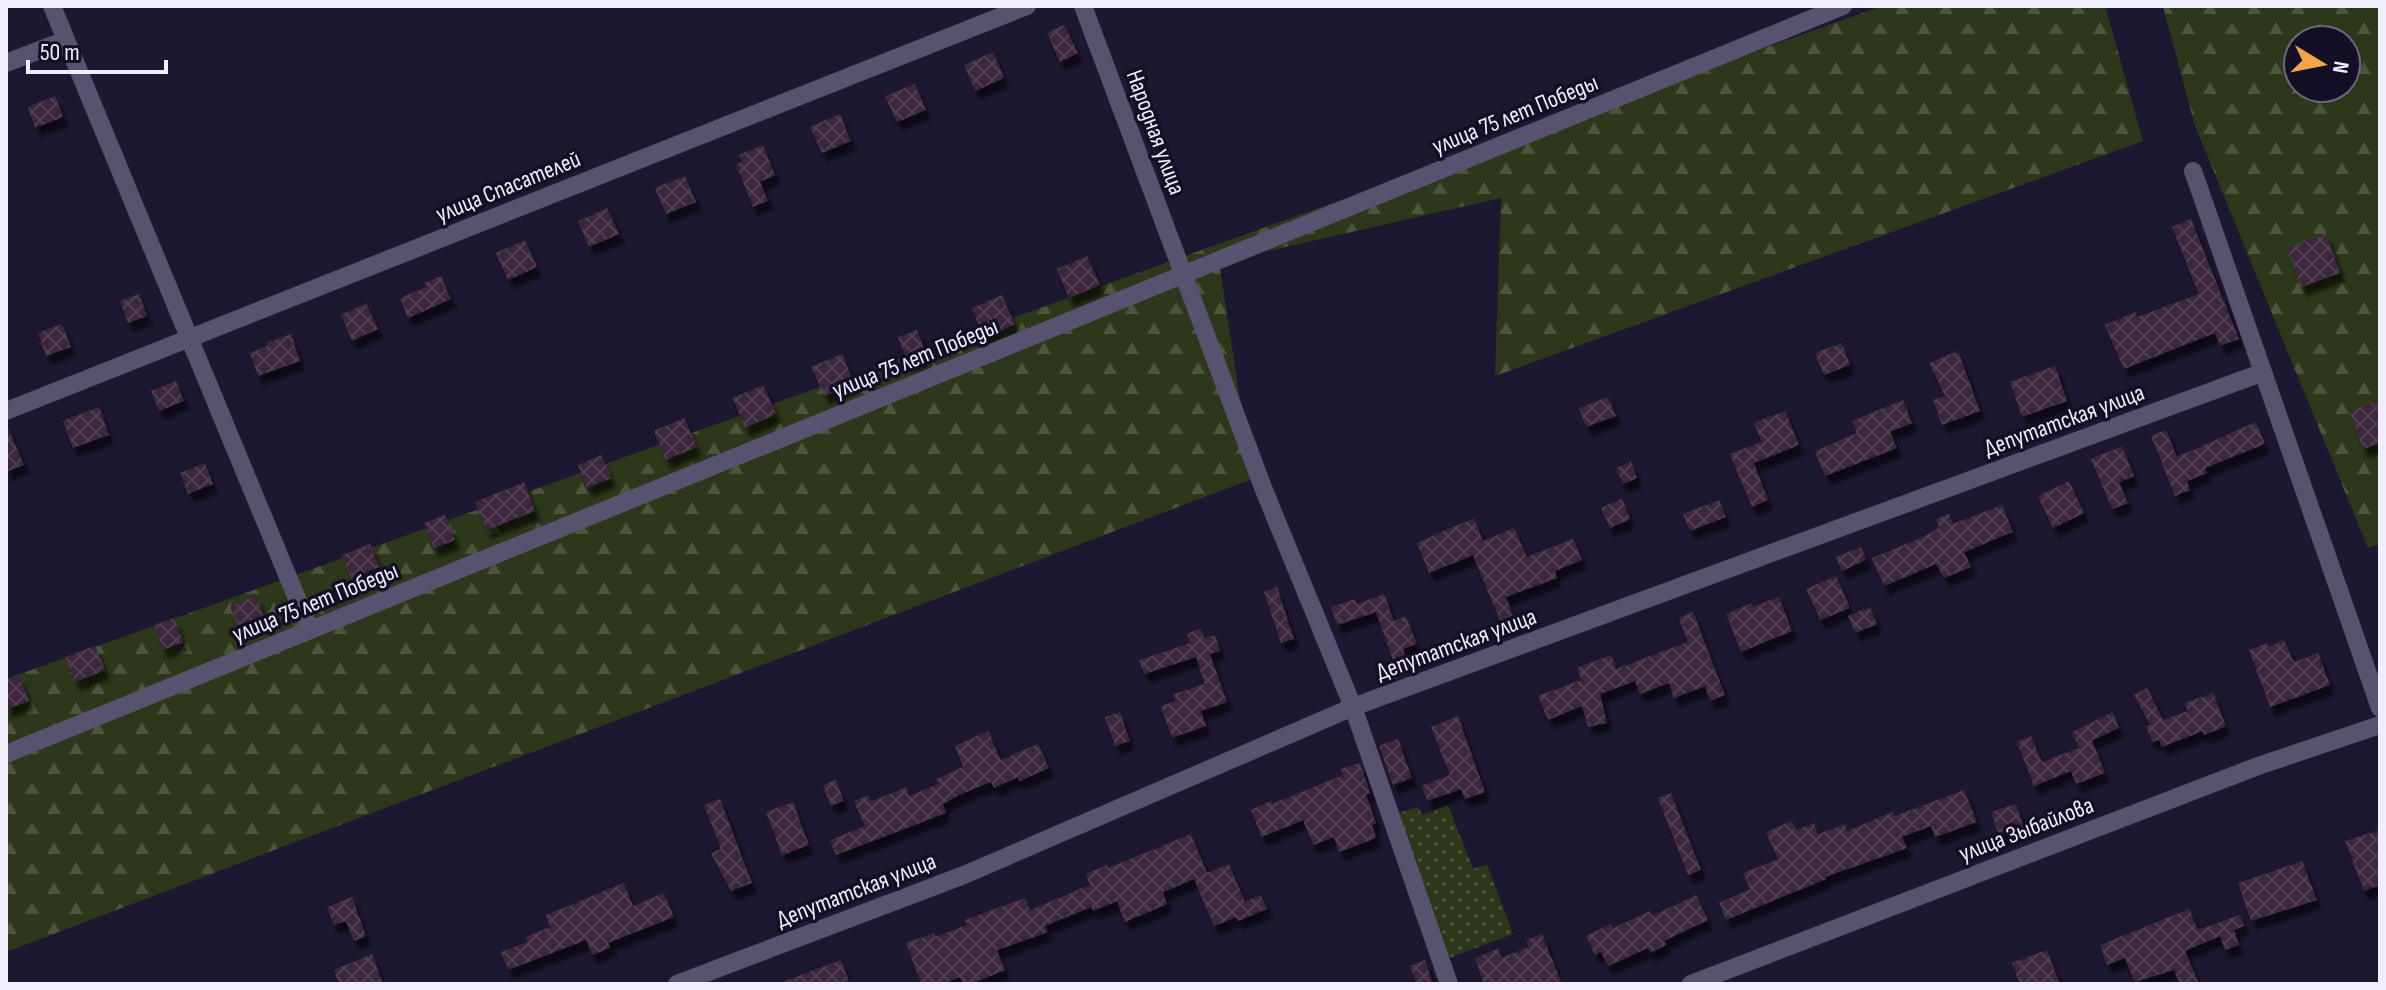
<svg xmlns="http://www.w3.org/2000/svg" width="2386" height="990" font-family="'Sofia Sans Condensed',sans-serif">
  <defs>
    <pattern id="forest-firs" width="22" height="20" patternUnits="userSpaceOnUse" patternTransform="scale(2)"><rect width="22" height="20" fill="#2c3819"/><path d="M5 1l3.5 6h-7zM16 11l3.5 6h-7z" fill="#4b553b"/></pattern>
    <pattern id="park-dots" width="8" height="8" patternUnits="userSpaceOnUse" patternTransform="scale(2)"><rect width="8" height="8" fill="#2c3819"/><path d="M2 2h.1M6 6h.1" fill="none" stroke="#4b553b" stroke-width="1.8" stroke-linecap="round"/></pattern>
    <pattern id="building-cross-hatch" width="8" height="8" patternUnits="userSpaceOnUse" patternTransform="scale(2)"><rect width="8" height="8" fill="#3d283d"/><path d="M0 0l8 8M0 8l8-8" fill="none" stroke="#503d50"/></pattern>
    <filter id="shadow"><feDropShadow dx="5" dy="9" stdDeviation="2" flood-color="#0009"/></filter>
  </defs>
  <rect width="100%" height="100%" fill="#1d1831"/>
  <!-- forest -->
  <path fill="url(#forest-firs)" fill-rule="evenodd" d="M1882 6H2105L2143 141 1495 376 1501 198 1219 262 1252 479 6 952V679Z
    M2163 6H2380V544L2368 548 2194 123ZM2298 40H2346V88H2298Z"/>
  <!-- park -->
  <path fill="url(#park-dots)" d="M1448 805 1473 869 1487 864 1513 934 1449 958 1399 813 1418 807 1422 815Z"/>
  <!-- building -->
  <path fill="url(#building-cross-hatch)" filter="url(#shadow)" d="M1064 25 1078 53 1060 62 1047 33Z
    M993 52 1004 78 975 91 964 65Z
    M915 84 926 110 897 122 885 96Z
    M55 96 63 117 35 128 28 107Z
    M840 114 851 141 822 153 810 127Z
    M763 145 775 175 760 182 768 201 753 207 736 164 742 162 739 155Z
    M685 176 696 202 666 214 655 188Z
    M607 208 619 234 589 247 578 221Z
    M2191 219 2239 339 2220 346 2215 333 2124 369 2105 325 2135 312 2137 317 2199 294 2172 227Z
    M2326 234 2340 273 2301 287 2287 248Z
    M525 240 537 267 508 280 496 253Z
    M1087 256 1100 285 1069 298 1057 269Z
    M441 276 451 299 408 318 400 298 426 287 424 283Z
    M139 294 147 316 128 323 120 301Z
    M1002 295 1015 324 984 338 972 308Z
    M366 303 378 329 352 341 341 315Z
    M62 324 71 347 46 356 38 333Z
    M917 330 927 356 908 363 898 337Z
    M291 334 300 361 258 376 250 353 267 346 266 343Z
    M1842 343 1850 365 1824 375 1815 353Z
    M1958 351 1980 411 1942 425 1933 400 1945 396 1929 363Z
    M842 354 854 383 824 396 811 367Z
    M2055 366 2067 401 2022 417 2010 382Z
    M176 381 184 401 159 411 151 391Z
    M763 385 776 414 745 428 733 398Z
    M1608 397 1616 416 1586 427 1579 408Z
    M1903 400 1912 423 1890 432 1897 448 1825 476 1815 451 1857 433 1852 421Z
    M2380 400V443L2363 449 2349 411Z
    M99 407 109 435 73 448 63 421Z
    M1785 411 1799 445 1754 463 1768 500 1752 507 1730 454 1762 442 1754 423Z
    M684 418 697 447 666 460 654 431Z
    M2256 422 2265 444 2205 468 2207 473 2187 481 2190 490 2175 496 2151 436 2166 430 2177 457Z
    M6 423 24 465 6 472Z
    M2122 446 2134 476 2119 482 2128 503 2112 509 2091 459Z
    M601 455 611 478 587 488 578 465Z
    M1631 462 1637 478 1623 484 1616 468Z
    M205 463 213 484 188 494 180 473Z
    M2069 481 2084 513 2053 528 2038 496Z
    M524 482 535 511 486 530 475 502Z
    M1622 499 1630 519 1610 528 1601 508Z
    M1719 500 1726 517 1690 531 1683 514Z
    M2002 505 2013 532 1964 552 1971 567 1944 578 1936 564 1884 586 1872 558 1923 537 1939 528 1936 519 1949 514 1953 524Z
    M445 515 455 540 434 548 424 523Z
    M1474 518 1483 541 1514 528 1527 557 1573 539 1582 560 1555 571 1557 578 1506 597 1513 616 1500 621 1473 555 1429 573 1417 543Z
    M370 544 379 567 351 578 342 555Z
    M1861 547 1866 560 1842 571 1836 557Z
    M1836 576 1850 608 1820 620 1806 589Z
    M1277 587 1294 639 1281 643 1264 592Z
    M1384 594 1394 621 1406 616 1417 644 1403 649 1406 658 1394 663 1376 612 1337 625 1331 607 1355 599 1357 604Z
    M256 596 264 617 238 627 230 606Z
    M1779 597 1792 631 1741 652 1726 614 1752 603 1753 607Z
    M1870 607 1877 624 1855 633 1848 616Z
    M1693 612 1725 695 1710 701 1705 686 1674 698 1669 683 1640 694 1635 681 1600 694 1607 723 1588 727 1582 706 1548 720 1538 696 1581 680 1577 668 1611 655 1616 669 1688 642 1679 618Z
    M174 618 183 642 163 650 154 625Z
    M1201 628 1204 638 1215 635 1220 651 1210 654 1227 702 1201 711 1206 726 1172 738 1161 706 1176 701 1174 694 1205 684 1196 657 1144 674 1139 660 1190 643 1187 634Z
    M2284 640 2294 662 2318 653 2330 685 2270 707 2249 650 2267 643 2268 647Z
    M95 646 105 670 75 682 65 657Z
    M19 675 29 701 6 709V680Z
    M2147 688 2163 720 2188 711 2185 703 2213 693 2226 726 2204 735 2203 731 2162 747 2159 740 2152 742 2146 726 2150 725 2134 695Z
    M1120 712 1130 741 1115 746 1105 717Z
    M2113 712 2119 728 2092 740 2105 773 2076 784 2071 771 2034 786 2017 742 2031 736 2042 762 2079 748 2072 732Z
    M1458 716 1485 792 1465 799 1461 789 1427 801 1422 786 1450 775 1431 727Z
    M988 731 1001 760 1038 744 1049 768 1020 781 1018 777 994 788 991 782 959 795 943 804 946 813 836 855 830 840 865 826 854 801 868 796 871 802 906 787 909 796 938 784 936 779 963 767 955 746Z
    M1398 739 1412 778 1393 785 1379 746Z
    M1360 763 1370 793 1366 794 1376 823 1372 825 1376 838 1339 852 1334 837 1313 845 1303 820 1262 837 1251 810 1271 801 1272 804 1343 775 1341 769Z
    M836 780 844 801 831 806 823 785Z
    M1964 790 1977 822 1935 837 1931 826 1902 837 1907 848 1825 877 1826 879 1726 920 1719 903 1750 889 1743 873 1778 859 1766 832 1792 821 1796 830 1814 823 1818 834 1845 824 1847 831 1893 812 1895 816Z
    M1671 793 1701 870 1688 875 1658 798Z
    M720 799 752 883 731 891 711 853 721 849 704 805Z
    M793 802 809 845 782 855 766 812Z
    M2016 804 2024 828 1999 836 1991 812Z
    M2380 830V885L2364 891 2345 841Z
    M1191 834 1207 873 1229 864 1245 902 1261 895 1267 909 1238 921 1236 917 1214 926 1194 879 1163 892 1167 904 1125 922 1117 901 1093 911 1091 907 1045 926 1048 932 997 950 1005 970 971 984H963L960 977 943 984H921L906 943 934 933 935 937 967 925 965 920 1025 898 1030 910 1090 885 1086 874 1107 865 1108 868Z
    M2302 861 2317 900 2251 921 2238 883Z
    M624 883 633 906 664 893 674 917 608 943 610 948 592 955 586 940 508 970 501 952 528 942 526 937 550 927 546 915Z
    M1696 895 1708 920 1664 941 1666 945 1650 953 1648 948 1608 966 1601 952 1595 955 1586 936 1611 924 1613 928 1650 911 1652 916Z
    M352 897 366 936 354 941 346 921 334 925 327 907Z
    M2189 909 2198 930 2240 915 2244 926 2234 930 2239 945 2225 950 2220 936 2185 951 2199 984H2180L2174 970 2135 982 2125 958 2107 965 2100 945Z
    M1542 934 1562 984H1484L1475 958 1498 949 1501 958 1529 947 1526 940Z
    M2047 950 2060 984H2020L2012 963Z
    M372 954 383 984H339L334 970Z
    M841 960 850 984H782V982Z
    M1425 960 1433 984H1416L1410 966Z"/>
  <g fill="none" stroke-linecap="round" stroke-linejoin="round">
    <!-- street -->
    <path stroke="#57526f" stroke-width="18" d="M52 6 310 630
      M1083 6 1264 490 1353 707 1449 984
      M6 63 66 40
      M2193 171 2380 708
      M6 411 1027 6
      M6 754 1843 6
      M677 984 964 875 1353 707 2261 373
      M1691 984 2258 766 2380 725"/>
  </g>
  <g text-anchor="middle" stroke-width="7" stroke-linejoin="round" paint-order="stroke">
    <!-- street labels -->
    <g font-size="24" fill="#f0eefc" stroke="#140f26">
      <text transform="translate(1515 114) rotate(-22)" y="8">улица 75 лет Победы</text>
      <text transform="translate(1156 132) rotate(70)" y="8">Народная улица</text>
      <text transform="translate(508 186) rotate(-22)" y="8">улица Спасателей</text>
      <text transform="translate(915 358) rotate(-22)" y="8">улица 75 лет Победы</text>
      <text transform="translate(2064 420) rotate(-20)" y="8">Депутатская улица</text>
      <text transform="translate(315 602) rotate(-22)" y="8">улица 75 лет Победы</text>
      <text transform="translate(1456 644) rotate(-20)" y="8">Депутатская улица</text>
      <text transform="translate(2026 829) rotate(-21)" y="8">улица Зыбайлова</text>
      <text transform="translate(856 890) rotate(-21)" y="8">Депутатская улица</text>
    </g>
  </g>
  <!-- border -->
  <rect width="2386" height="990" fill="none" stroke="#f0eefc" stroke-width="16"/>
  <!-- north arrow -->
  <g transform="translate(2322 64) rotate(100)"><circle r="38" fill="#140f26" stroke="#6c687c" stroke-width="2"/>
  <path d="M0-6L14 30L0 20L-14 30Z" fill="#f3a542"/>
  <text y="-12" font-size="22" font-weight="bold" text-anchor="middle" fill="#f0eefc">N</text>
  </g>
  <!-- scale -->
  <path d="M28 60v12h138v-12" fill="none" stroke="#f0eefc" stroke-width="4"/>
  <text x="40" y="60" font-size="24" fill="#f0eefc" stroke="#140f26" stroke-width="6" paint-order="stroke">50 m</text>
</svg>
